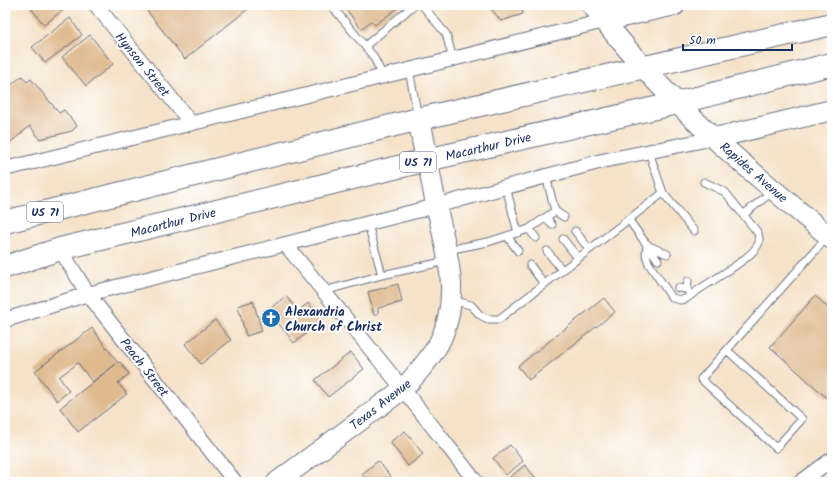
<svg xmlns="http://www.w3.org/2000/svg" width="837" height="487" font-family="Kalam,sans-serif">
  <rect width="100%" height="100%" fill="#fff"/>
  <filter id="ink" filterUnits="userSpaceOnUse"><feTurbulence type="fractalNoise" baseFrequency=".025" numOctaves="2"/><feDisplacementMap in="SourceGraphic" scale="8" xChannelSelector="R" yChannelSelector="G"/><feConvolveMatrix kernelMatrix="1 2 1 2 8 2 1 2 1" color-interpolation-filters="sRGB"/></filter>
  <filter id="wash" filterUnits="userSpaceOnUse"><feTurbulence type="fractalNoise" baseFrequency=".012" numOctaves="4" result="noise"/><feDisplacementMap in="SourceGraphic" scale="16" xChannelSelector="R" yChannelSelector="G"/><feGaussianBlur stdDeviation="0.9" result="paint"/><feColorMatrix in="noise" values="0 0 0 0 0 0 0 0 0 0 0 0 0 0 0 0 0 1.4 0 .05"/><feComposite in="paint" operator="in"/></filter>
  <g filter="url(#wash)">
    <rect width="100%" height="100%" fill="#f5e2c8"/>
    <g id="blocks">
      <!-- building -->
      <path fill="#dfba8f" d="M32 5H67L68 6 44 25 30 7Z
        M146 5H253L185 59 144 7Z
        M343 5H398L399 7 375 25 371 21 361 29Z
        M488 5H521L523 14 501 21Z
        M70 18 82 35 45 63 32 47Z
        M90 35 113 64 86 86 62 57Z
        M22 76 27 82 31 79 59 113 64 110 77 126 72 131 40 139 30 126 5 147V90Z
        M398 284 402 302 378 308V314L374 315 368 292Z
        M286 296 298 311 308 303 322 321 294 343 268 310Z
        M815 296 832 311V392L827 398 770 347Z
        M604 298 615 312 529 380 518 366Z
        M253 301 262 331 246 336 238 306Z
        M215 320 231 340 201 364 185 344Z
        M92 328 118 363 120 362 129 374 118 383 127 394 78 432 60 408 116 364 92 382 78 363 59 377 69 391 57 401 35 371Z
        M351 352 364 369 328 397 315 380Z
        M405 431 423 454 408 466 390 442Z
        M510 445 523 461 506 475 493 458Z
        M378 461 395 482H369L362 474Z
        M525 465 539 482H512L509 478Z"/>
    </g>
  </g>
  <g filter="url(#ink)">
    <use href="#blocks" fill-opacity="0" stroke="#676e83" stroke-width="1"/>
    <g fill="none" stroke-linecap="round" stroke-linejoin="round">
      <!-- lane casing -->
      <g stroke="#676e83" stroke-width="9">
        <path id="lane" d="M331 5 373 56 383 76
          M422 5 446 34 453 59
          M365 46 414 5
          M409 70 418 117
          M506 187 518 233
          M663 193 694 231
          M555 211 564 217
          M743 215 773 191
          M546 217 552 225
          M628 219 658 260
          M368 224 382 275 447 261
          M529 229 536 238
          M575 231 589 249
          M507 236 518 251
          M563 239 578 258
          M647 244 646 255 649 264 672 298 680 300 686 299C700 286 756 258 759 242 760 240 758 236 758 233L725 192 704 182
          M647 245 667 254
          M447 250 488 242 529 229 555 211 546 176
          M547 251 562 270
          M530 265 544 284
          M688 281 687 289 690 295
          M678 288 687 289
          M324 291 382 275
          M451 300 471 305 480 315 488 319H499L663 193 649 152
          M728 351 802 419 776 448 701 379 828 236"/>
      </g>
      <!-- street casing -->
      <g stroke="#676e83" stroke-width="16">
        <path id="street" d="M96 5 191 123
          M5 169 409 70 604 21
          M286 245 403 389 476 482
          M60 249 88 294 235 482
          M5 320 88 294 436 206 602 161 715 138
          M801 482 832 459"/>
      </g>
      <!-- secondary casing -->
      <g stroke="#676e83" stroke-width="22">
        <path id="secondary" d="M592 5C617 38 648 74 677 103 726 152 780 195 832 239
          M604 21 675 5
          M715 138 832 110
          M277 482 403 389C416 375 430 359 439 343 462 298 447 254 437 208 433 192 431 176 427 160"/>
      </g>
      <!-- highway casing -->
      <g stroke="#676e83" stroke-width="24">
        <path id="highway" d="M419 119 427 160
          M5 222 419 119 832 24
          M5 267 60 249 427 160 677 103 832 64"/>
      </g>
      <!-- lane -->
      <use href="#lane" stroke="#fff" stroke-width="7"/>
      <!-- street -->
      <use href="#street" stroke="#fff" stroke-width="14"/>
      <!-- secondary -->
      <use href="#secondary" stroke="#fff" stroke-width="20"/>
      <!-- highway -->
      <use href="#highway" stroke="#fff" stroke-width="22"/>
    </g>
  </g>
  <!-- icons -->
  <defs>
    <g id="church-disc" transform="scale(1)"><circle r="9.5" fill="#1f6fb2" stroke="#fff"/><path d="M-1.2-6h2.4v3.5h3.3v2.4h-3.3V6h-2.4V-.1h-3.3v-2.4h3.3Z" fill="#fff"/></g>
  </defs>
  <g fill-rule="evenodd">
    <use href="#church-disc" x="271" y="318"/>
  </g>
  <g text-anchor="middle" stroke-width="4" stroke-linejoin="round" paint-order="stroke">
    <!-- shield labels -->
    <g fill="#fff" stroke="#5f6d8e" stroke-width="1">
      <rect x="400" y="152" width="36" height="20" rx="3"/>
      <rect x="27" y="202" width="36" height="20" rx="3"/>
    </g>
    <g font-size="12" font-weight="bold" fill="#1b2f5e">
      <text x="418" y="166">US 71</text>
      <text x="45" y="216">US 71</text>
    </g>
    <!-- street labels -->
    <g font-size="13" fill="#1b2f5e" stroke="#fff">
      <text transform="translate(143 64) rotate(51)" y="5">Hynson Street</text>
      <text transform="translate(488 146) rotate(-13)" y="5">Macarthur Drive</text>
      <text transform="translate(754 172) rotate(41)" y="5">Rapides Avenue</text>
      <text transform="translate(173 222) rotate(-14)" y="5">Macarthur Drive</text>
      <text transform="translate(145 367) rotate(52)" y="5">Peach Street</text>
      <text transform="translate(380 404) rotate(-38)" y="5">Texas Avenue</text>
    </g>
    <!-- poi labels -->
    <g font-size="13" font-weight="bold" fill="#1b2f5e" stroke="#fff" text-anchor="start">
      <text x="285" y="316">Alexandria<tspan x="285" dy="15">Church of Christ</tspan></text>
    </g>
  </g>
  <!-- margin -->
  <rect width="837" height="487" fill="none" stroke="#fff" stroke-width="20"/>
  <!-- scale -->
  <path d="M683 44v6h109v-6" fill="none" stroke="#1b2f5e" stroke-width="2"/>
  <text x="689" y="44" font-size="12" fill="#1b2f5e" stroke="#ffffff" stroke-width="3" paint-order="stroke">50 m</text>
</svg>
